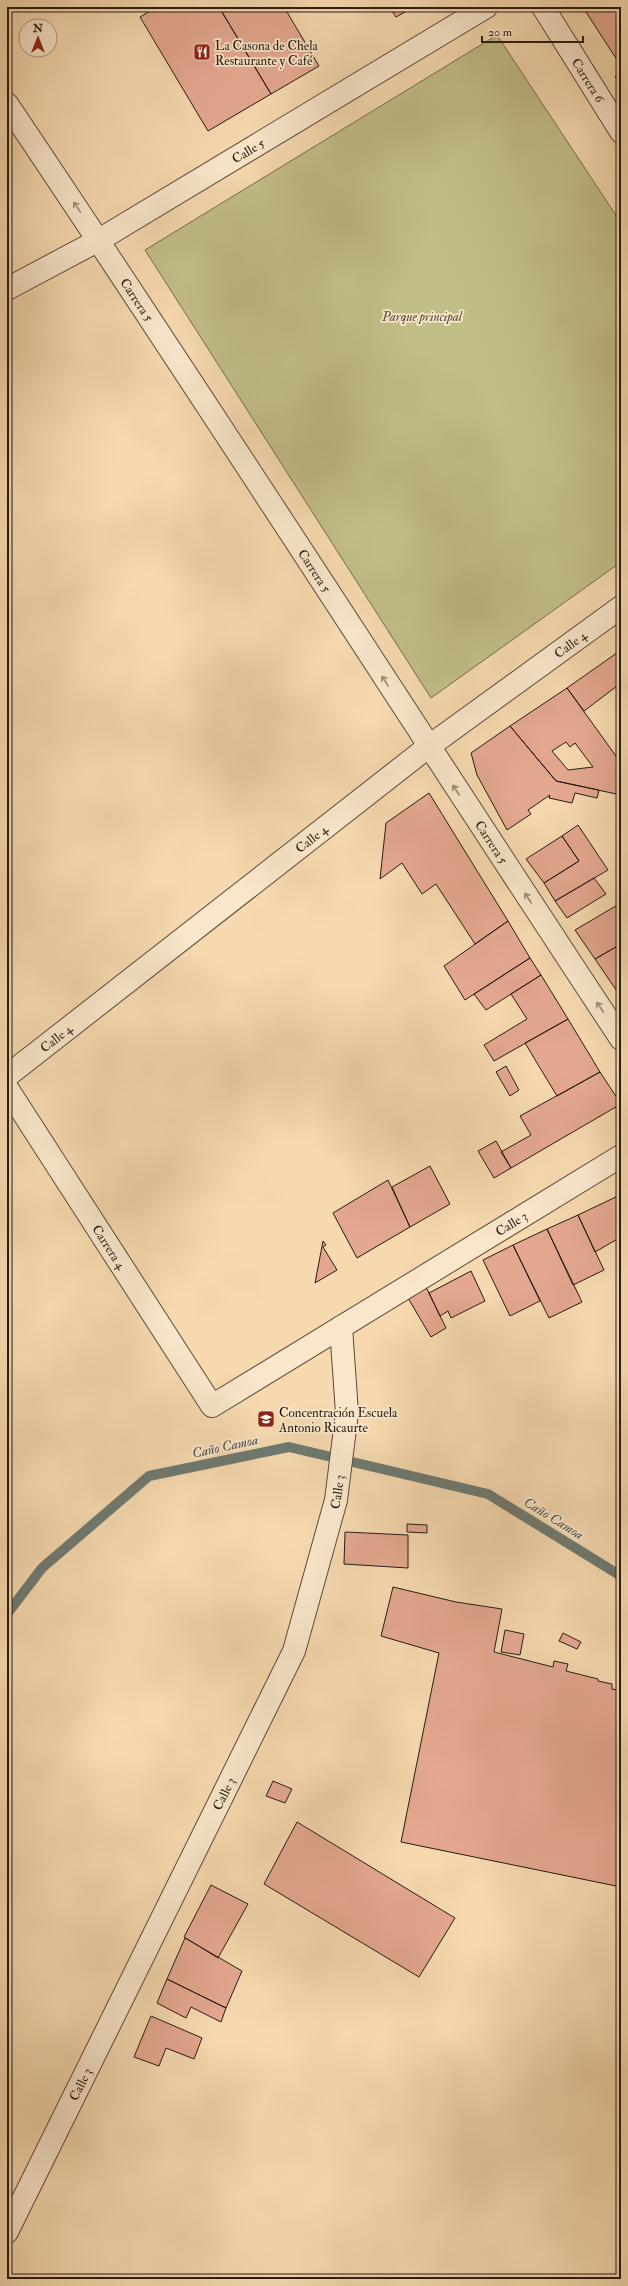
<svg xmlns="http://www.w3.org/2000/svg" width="628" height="2286" font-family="'IM FELL Double Pica',serif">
  <rect width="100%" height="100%" fill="#f6d9af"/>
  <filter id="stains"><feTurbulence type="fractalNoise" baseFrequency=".005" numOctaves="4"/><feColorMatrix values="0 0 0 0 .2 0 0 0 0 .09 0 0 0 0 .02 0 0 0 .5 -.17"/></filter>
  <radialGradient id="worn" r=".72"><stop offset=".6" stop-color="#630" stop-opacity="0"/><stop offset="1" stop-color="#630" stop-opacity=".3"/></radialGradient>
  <!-- green -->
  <path fill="#c2be87" stroke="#746c4c" d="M497 35 621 223V562L431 698 145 250Z"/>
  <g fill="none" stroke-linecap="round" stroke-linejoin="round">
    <!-- stream -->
    <path stroke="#6e7a71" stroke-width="10" d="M7 1614 42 1568 149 1476 289 1447 488 1494 621 1576"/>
  </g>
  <!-- building -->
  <path fill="#e4a890" stroke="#271b12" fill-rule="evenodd" d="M157 7H219L271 94 208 131 140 17Z
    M219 7H284L319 66 271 94Z
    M389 7H414L396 17Z
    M594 7H621V66L586 12Z
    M621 73V83L615 77Z
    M621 650V683L584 711 567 688Z
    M567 688 621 763V795L556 781 510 726ZM566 742 570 747 575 743 593 767 568 770 552 751Z
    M510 726 556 781 599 790 597 798 575 793 572 803 549 798 550 795 528 810 531 814 507 830 477 775 471 753Z
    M429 793 508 921 475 944 436 884 422 894 402 863 380 879 386 823Z
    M578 825 608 870 555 901 544 883 579 861 562 836Z
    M562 836 579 861 544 883 526 859Z
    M594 878 606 894 567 918 555 901Z
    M621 903V944L595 959 575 930Z
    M508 921 530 958 465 1000 444 966Z
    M621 944V997L595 959Z
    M530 958 541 975 486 1010 474 994Z
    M541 975 568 1019 494 1061 484 1045 527 1019 511 994Z
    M568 1019 600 1072 557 1096 525 1043Z
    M506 1066 519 1090 510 1096 496 1072Z
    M600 1072 621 1104 511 1168 501 1152 531 1135 520 1116Z
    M496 1141 511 1168 494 1178 478 1151Z
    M430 1166 450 1204 410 1227 392 1187Z
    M388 1180 410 1227 357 1258 333 1213Z
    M620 1195 621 1237 595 1252 578 1215Z
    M578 1215 604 1270 573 1285 547 1229Z
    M547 1229 582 1302 549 1318 513 1245Z
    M323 1241 326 1245 323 1247 337 1270 315 1283Z
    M513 1245 540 1301 510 1316 483 1260Z
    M471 1271 485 1301 451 1318 448 1311 440 1316 429 1293Z
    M426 1287 446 1328 431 1337 408 1298Z
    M407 1524 427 1525V1533L407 1532Z
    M345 1532 408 1535V1568L344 1564Z
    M393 1587 456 1602 502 1609 494 1652 553 1667 554 1661 568 1664 566 1671 598 1679V1681L612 1684V1689L617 1690 621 1652V1887L401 1842 439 1653 381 1636Z
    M505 1630 524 1634 520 1655 501 1652Z
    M563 1633 581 1642 577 1649 559 1641Z
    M273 1781 292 1789 285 1803 266 1796Z
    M297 1822 455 1918 419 1977 264 1884Z
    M211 1885 248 1904 218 1958 184 1937Z
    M185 1938 242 1971 226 2008 167 1979Z
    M167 1979 226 2008 221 2022 191 2007 186 2018 157 2003Z
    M151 2016 202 2038 194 2059 166 2048 159 2066 134 2057Z"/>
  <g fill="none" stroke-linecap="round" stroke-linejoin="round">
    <!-- minor casing -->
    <g stroke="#5b4a39" stroke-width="24">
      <g id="minor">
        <path id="s1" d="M543 7 621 132"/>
        <path id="s2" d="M7 104C215 413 416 728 621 1039"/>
        <path id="s3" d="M7 289 99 240 486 7"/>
        <path id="s4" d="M7 1076 428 747 621 607"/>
        <path id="s5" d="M7 1088 212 1406 621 1156"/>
        <path id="s6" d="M7 2232 294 1651 336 1500 347 1413 341 1327"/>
      </g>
    </g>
    <!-- minor -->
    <use href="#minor" stroke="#f9e6cb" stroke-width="22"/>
  </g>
  <!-- one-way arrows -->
  <defs><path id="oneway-shaft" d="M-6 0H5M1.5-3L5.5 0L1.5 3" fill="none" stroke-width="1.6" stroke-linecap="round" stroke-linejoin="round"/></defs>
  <g stroke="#9a8b78">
    <use href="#oneway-shaft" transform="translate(77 207) rotate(-124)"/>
    <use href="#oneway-shaft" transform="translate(385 681) rotate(-123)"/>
    <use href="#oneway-shaft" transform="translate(456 790) rotate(-123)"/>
    <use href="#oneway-shaft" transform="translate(528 898) rotate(-123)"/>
    <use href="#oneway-shaft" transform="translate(600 1007) rotate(-123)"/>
  </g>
  <!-- icons -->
  <defs>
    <g id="restaurant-square" transform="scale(0.9)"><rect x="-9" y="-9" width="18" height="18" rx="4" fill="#8f2418" stroke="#f9e6cb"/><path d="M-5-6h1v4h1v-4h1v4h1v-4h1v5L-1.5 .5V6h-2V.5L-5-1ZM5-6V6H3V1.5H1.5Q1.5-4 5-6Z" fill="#fff"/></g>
    <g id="school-square" transform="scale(0.9)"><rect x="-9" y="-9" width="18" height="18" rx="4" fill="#8f2418" stroke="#f9e6cb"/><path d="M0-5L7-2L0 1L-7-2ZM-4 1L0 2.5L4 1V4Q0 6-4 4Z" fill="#fff"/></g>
  </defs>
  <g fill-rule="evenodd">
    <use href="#restaurant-square" x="202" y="52"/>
    <use href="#school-square" x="266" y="1419"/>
  </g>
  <g text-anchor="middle" stroke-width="3.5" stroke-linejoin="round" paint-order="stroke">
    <!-- poi labels -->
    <g font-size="13" fill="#271b12" stroke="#f9e6cb" text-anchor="start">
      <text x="215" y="50">La Casona de Chela<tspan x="215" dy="15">Restaurante y Café</tspan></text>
      <text x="279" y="1417">Concentración Escuela<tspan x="279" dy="15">Antonio Ricaurte</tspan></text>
    </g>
    <!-- street labels -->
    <g font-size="13" fill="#271b12" stroke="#f9e6cb">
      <text dy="5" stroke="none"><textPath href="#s1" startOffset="86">Carrera 6</textPath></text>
      <text dy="5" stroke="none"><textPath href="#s3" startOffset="278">Calle 5</textPath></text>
      <text dy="5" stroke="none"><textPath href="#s2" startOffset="235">Carrera 5</textPath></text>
      <text dy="5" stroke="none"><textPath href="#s2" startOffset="559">Carrera 5</textPath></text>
      <text dy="5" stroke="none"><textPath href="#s4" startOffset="710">Calle 4</textPath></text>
      <text dy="5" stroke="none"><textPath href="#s4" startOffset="386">Calle 4</textPath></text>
      <text dy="5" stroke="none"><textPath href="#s2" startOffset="883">Carrera 5</textPath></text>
      <text dy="5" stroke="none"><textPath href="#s4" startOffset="62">Calle 4</textPath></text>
      <text dy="5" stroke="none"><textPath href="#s5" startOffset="729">Calle 3</textPath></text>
      <text dy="5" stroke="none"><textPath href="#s5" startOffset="189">Carrera 4</textPath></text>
      <text dy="5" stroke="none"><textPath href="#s6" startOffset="813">Calle 3</textPath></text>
      <text dy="5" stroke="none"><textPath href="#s6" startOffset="489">Calle 3</textPath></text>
      <text dy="5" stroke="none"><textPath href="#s6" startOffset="165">Calle 3</textPath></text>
    </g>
    <!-- park labels -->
    <g font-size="13" font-style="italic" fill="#564c35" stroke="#f9e6cb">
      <text x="422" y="321">Parque principal</text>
    </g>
    <!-- water labels -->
    <g font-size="14" font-style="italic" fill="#505249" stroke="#f9e6cb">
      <text transform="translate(225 1446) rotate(-12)" y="5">Caño Camoa</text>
      <text transform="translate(554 1518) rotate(32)" y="5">Caño Camoa</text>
    </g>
  </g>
  <!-- margin -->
  <rect width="628" height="2286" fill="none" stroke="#f6d9af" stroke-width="24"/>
  <rect x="8" y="8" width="612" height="2270" fill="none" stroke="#271b12" stroke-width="2"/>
  <rect x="12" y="12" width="604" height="2262" fill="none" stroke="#271b12"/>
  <!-- north arrow -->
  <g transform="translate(38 38)"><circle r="19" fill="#f9e6cb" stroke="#a59581"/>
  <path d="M0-3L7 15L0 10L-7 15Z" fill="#8f2418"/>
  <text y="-6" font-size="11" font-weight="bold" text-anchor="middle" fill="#271b12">N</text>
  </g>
  <!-- scale -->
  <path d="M482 36v6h101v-6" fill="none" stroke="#271b12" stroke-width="2"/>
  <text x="488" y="36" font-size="12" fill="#271b12" stroke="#f9e6cb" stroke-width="3" paint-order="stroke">20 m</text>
  <rect width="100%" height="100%" filter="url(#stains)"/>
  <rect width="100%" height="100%" fill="url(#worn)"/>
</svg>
